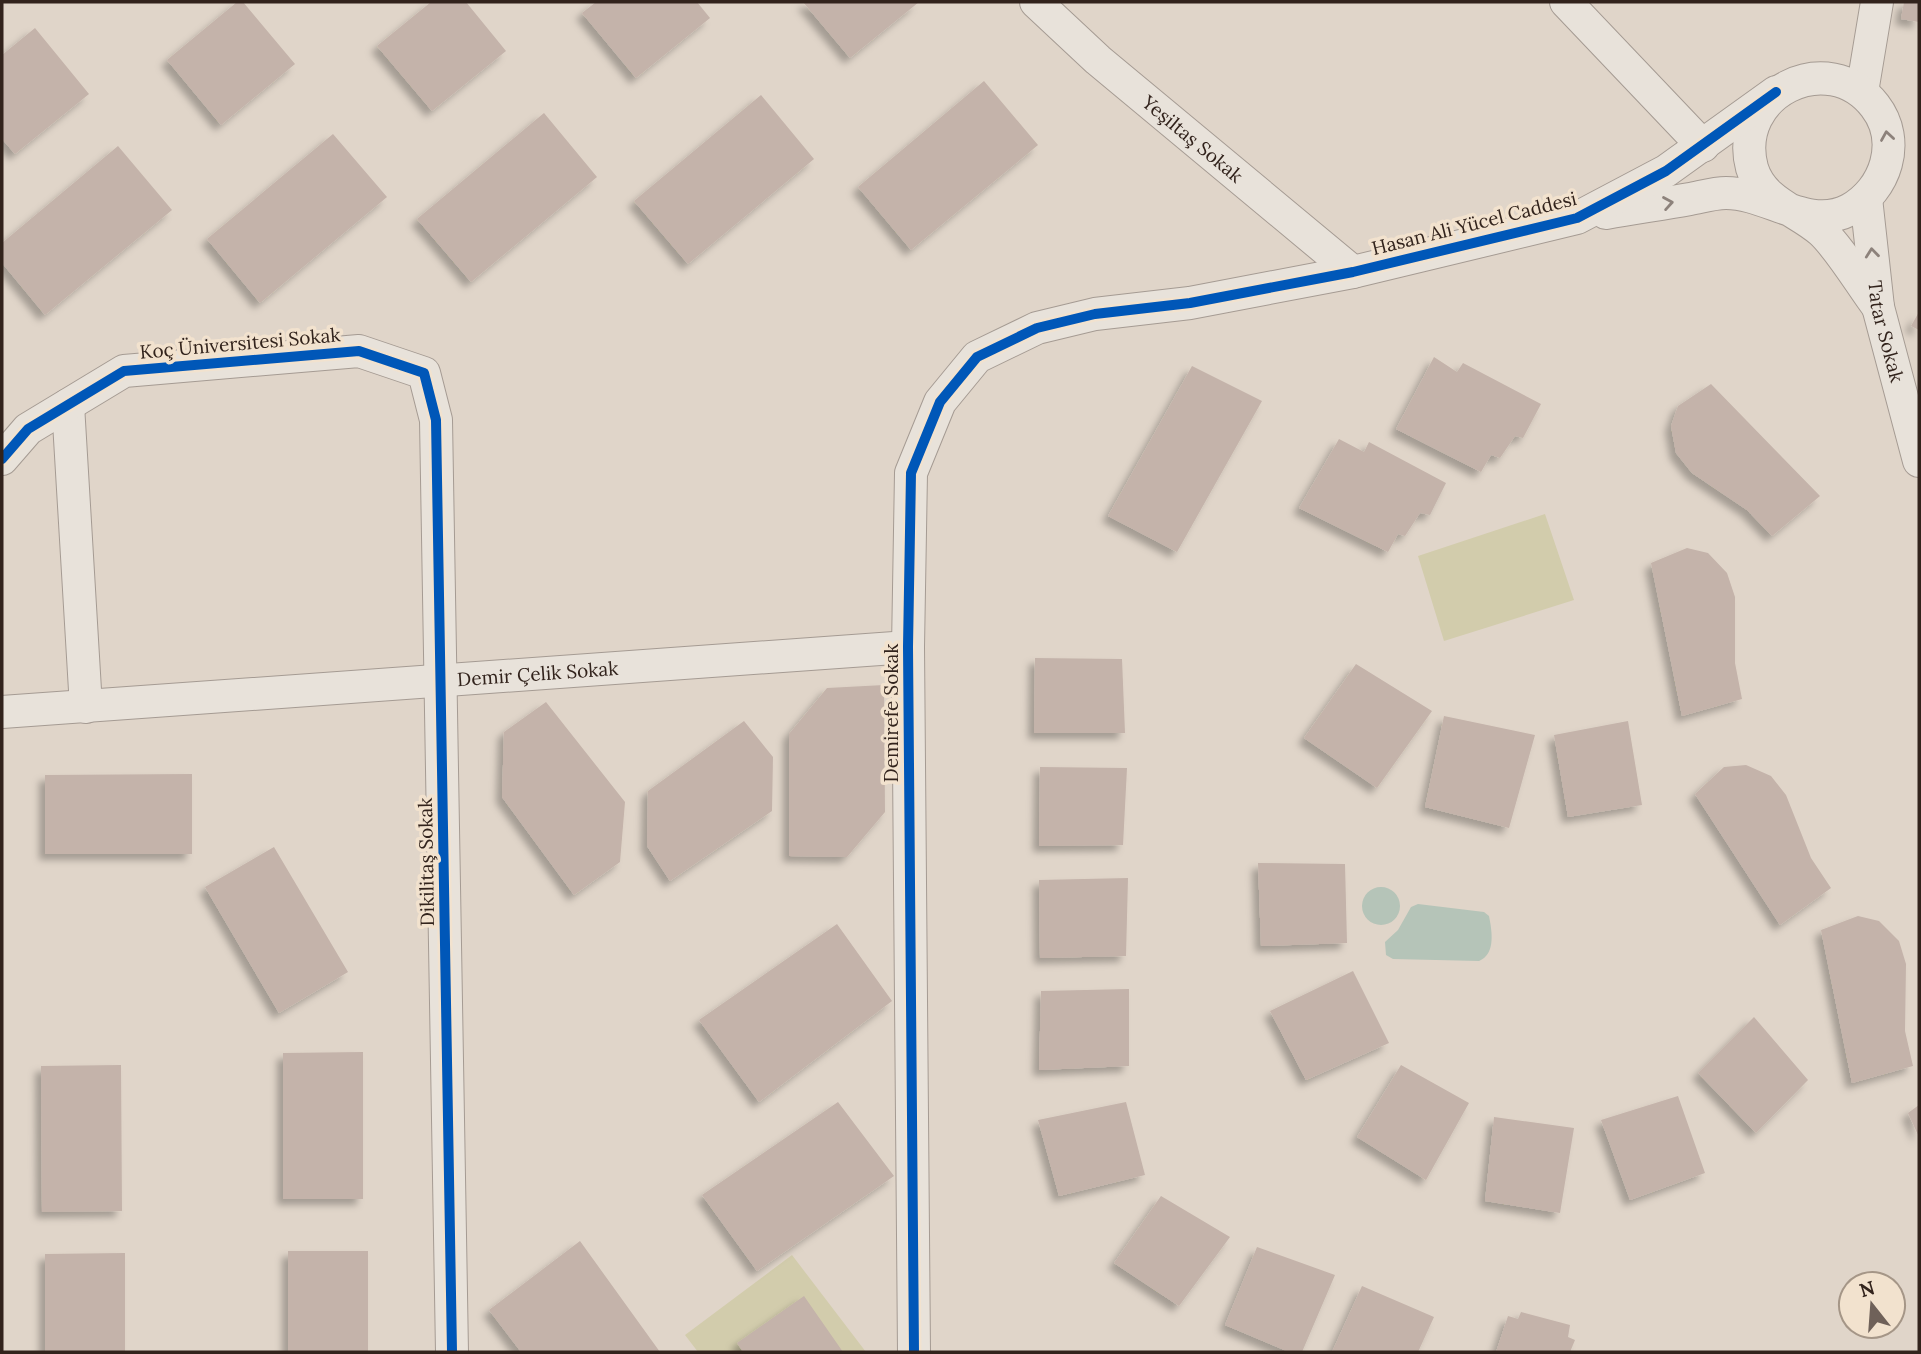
<svg xmlns="http://www.w3.org/2000/svg" width="1921" height="1354" font-family="Lora,serif">
  <defs>
    <filter id="shadow"><feDropShadow dx="-6" dy="6" stdDeviation="3.5" flood-color="#0004"/></filter>
  </defs>
  <rect width="100%" height="100%" fill="#e0d5c9"/>
  <!-- green -->
  <path fill="#d2ccac" d="M1545 514 1574 600 1444 641 1418 556Z
    M792 1255 866 1352H698L685 1335Z"/>
  <!-- water -->
  <path fill="#b5c4b8" d="M1362 906a19 19 0 1 1 38 0a19 19 0 1 1-38 0Z
    M1418 904 1484 912 1489 916C1492 931 1496 954 1479 961L1393 959 1386 955 1385 942 1398 930 1411 907Z"/>
  <!-- building -->
  <path fill="#c4b3aa" filter="url(#shadow)" d="M237 2H243L295 64 221 125 167 60Z
    M431 2H466L506 51 432 111 377 46Z
    M596 2H697L710 18 636 78 582 13Z
    M803 2H919L850 58Z
    M1904 2H1919V22L1901 19Z
    M35 28 89 94 15 154 2 139V55Z
    M984 81 1038 145 911 250 858 187Z
    M761 95 814 159 688 264 634 201Z
    M544 113 597 177 471 282 417 219Z
    M333 134 387 197 260 303 207 239Z
    M118 146 172 210 45 315 2 263V243Z
    M1919 312V330L1911 326Z
    M1434 357 1457 372 1463 363 1541 404 1523 438 1515 436 1500 458 1491 455 1481 472 1396 429Z
    M1192 366 1262 401 1177 552 1108 516Z
    M1711 384 1820 496 1772 536 1747 510 1692 473 1676 453 1671 426 1678 406Z
    M1339 439 1364 452 1369 442 1446 483 1430 515 1420 513 1405 536 1398 534 1388 552 1299 508Z
    M1687 548 1708 553 1727 573 1735 597V663L1742 699 1682 716 1651 563Z
    M1035 658 1122 659 1125 733H1034Z
    M1356 664 1432 711 1377 788 1304 738Z
    M884 685 885 812 847 857 789 856V734L827 688Z
    M546 702 625 802 620 862 574 895 502 797 504 732Z
    M1444 716 1535 735 1509 828 1425 807Z
    M744 721 773 757 772 811 670 881 647 846 648 791Z
    M1628 721 1642 805 1568 817 1554 735Z
    M1746 765 1771 776 1786 795 1811 858 1831 888 1780 925 1695 794 1724 767Z
    M1040 767 1127 768 1123 845 1039 846Z
    M192 774V854H45V775Z
    M274 847 348 972 279 1013 205 887Z
    M1258 863 1345 864 1347 943 1261 946Z
    M1128 878 1126 956 1040 958 1039 880Z
    M1858 916 1879 921 1899 941 1906 964 1905 1031 1913 1066 1852 1083 1821 930Z
    M837 924 892 1001 759 1102 699 1020Z
    M1353 971 1389 1043 1306 1080 1270 1011Z
    M1129 989V1066L1039 1070 1041 991Z
    M1754 1017 1808 1080 1756 1133 1698 1073Z
    M363 1052V1199H283V1053Z
    M121 1065 122 1211 42 1212 41 1066Z
    M1401 1065 1469 1103 1426 1180 1357 1137Z
    M1678 1096 1705 1173 1630 1200 1601 1120Z
    M838 1102 894 1176 757 1271 702 1195Z
    M1126 1102 1145 1175 1059 1196 1038 1120Z
    M1919 1105V1137L1908 1113Z
    M1494 1117 1574 1128 1560 1213 1485 1201Z
    M1161 1196 1230 1237 1179 1306 1114 1263Z
    M580 1241 660 1352H521L489 1310Z
    M1257 1247 1335 1275 1302 1352H1289L1225 1325Z
    M288 1251H368V1352H288Z
    M125 1253V1352H45V1254Z
    M1362 1286 1434 1317 1418 1352H1332Z
    M804 1296 843 1352H743L737 1343Z
    M1521 1312 1570 1325 1568 1337 1575 1340 1570 1352H1496L1508 1316 1518 1319Z"/>
  <g fill="none" stroke-linecap="round" stroke-linejoin="round">
    <!-- street casing -->
    <g stroke="#a59b93" stroke-width="34">
      <g id="street">
        <path id="s1" d="M1036 2 1098 60 1353 272"/>
        <path d="M1566 2 1703 146"/>
        <path d="M1862 92 1877 2"/>
        <path id="s2" d="M1866 198 1878 307 1919 461"/>
        <path d="M1606 213C1634 208 1662 204 1690 199 1701 197 1714 193 1726 193 1768 193 1808 231 1849 210 1886 190 1902 141 1875 106 1828 45 1732 94 1752 168 1762 202 1797 210 1821 231 1839 247 1862 286 1878 307"/>
        <path d="M68 405 86 707"/>
        <path d="M2 459 28 429 124 371 359 351 424 373 436 420 452 1352"/>
        <path id="s3" d="M2 712 908 647"/>
        <path d="M914 1352 908 647 911 473 940 402 977 357 1037 328 1095 314 1190 303 1353 272 1577 218 1666 171 1776 92"/>
      </g>
    </g>
    <!-- street -->
    <use href="#street" stroke="#e8e2da" stroke-width="32"/>
    <!-- cycleway casing -->
    <g stroke="#f2e2ce" stroke-width="15">
      <path id="cycleway" d="M2 459 28 429 124 371 359 351 424 373 436 420 452 1352
        M914 1352 908 647 911 473 940 402 977 357 1037 328 1095 314 1190 303 1353 272 1577 218 1666 171 1776 92"/>
    </g>
    <!-- cycleway -->
    <use href="#cycleway" stroke="#0057b8" stroke-width="10"/>
  </g>
  <!-- one-way arrows -->
  <defs><path id="oneway-chevron" d="M-2-3.5L2.5 0L-2 3.5" fill="none" stroke-width="1.6" stroke-linecap="round" stroke-linejoin="round" transform="scale(1.75)"/></defs>
  <g stroke="#8d827b">
    <use href="#oneway-chevron" transform="translate(1887 136) rotate(-99)"/>
    <use href="#oneway-chevron" transform="translate(1668 203) rotate(-10)"/>
    <use href="#oneway-chevron" transform="translate(1872 253) rotate(-96)"/>
  </g>
  <g text-anchor="middle" stroke-width="7" stroke-linejoin="round" paint-order="stroke">
    <!-- street labels -->
    <g font-size="19" fill="#32231c" stroke="#f2e2ce">
      <text dy="7" stroke="none"><textPath href="#s1" startOffset="208">Yeşiltaş Sokak</textPath></text>
      <text transform="translate(1474 223) rotate(-14)" y="7">Hasan Ali Yücel Caddesi</text>
      <text dy="7" stroke="none"><textPath href="#s2" startOffset="135">Tatar Sokak</textPath></text>
      <text transform="translate(240 343) rotate(-5)" y="7">Koç Üniversitesi Sokak</text>
      <text dy="7" stroke="none"><textPath href="#s3" startOffset="537">Demir Çelik Sokak</textPath></text>
      <text transform="translate(891 713) rotate(-90)" y="7">Demirefe Sokak</text>
      <text transform="translate(426 862) rotate(-91)" y="7">Dikilitaş Sokak</text>
    </g>
  </g>
  <!-- border -->
  <rect width="1921" height="1354" fill="none" stroke="#32231c" stroke-width="7"/>
  <!-- north arrow -->
  <g transform="translate(1872 1305) rotate(343)"><circle r="33" fill="#f2e2ce" stroke="#a59687" stroke-width="2"/>
  <path d="M0-5L12 26L0 18L-12 26Z" fill="#6f6159"/>
  <text y="-10" font-size="19" font-weight="bold" text-anchor="middle" fill="#32231c">N</text>
  </g>
</svg>
